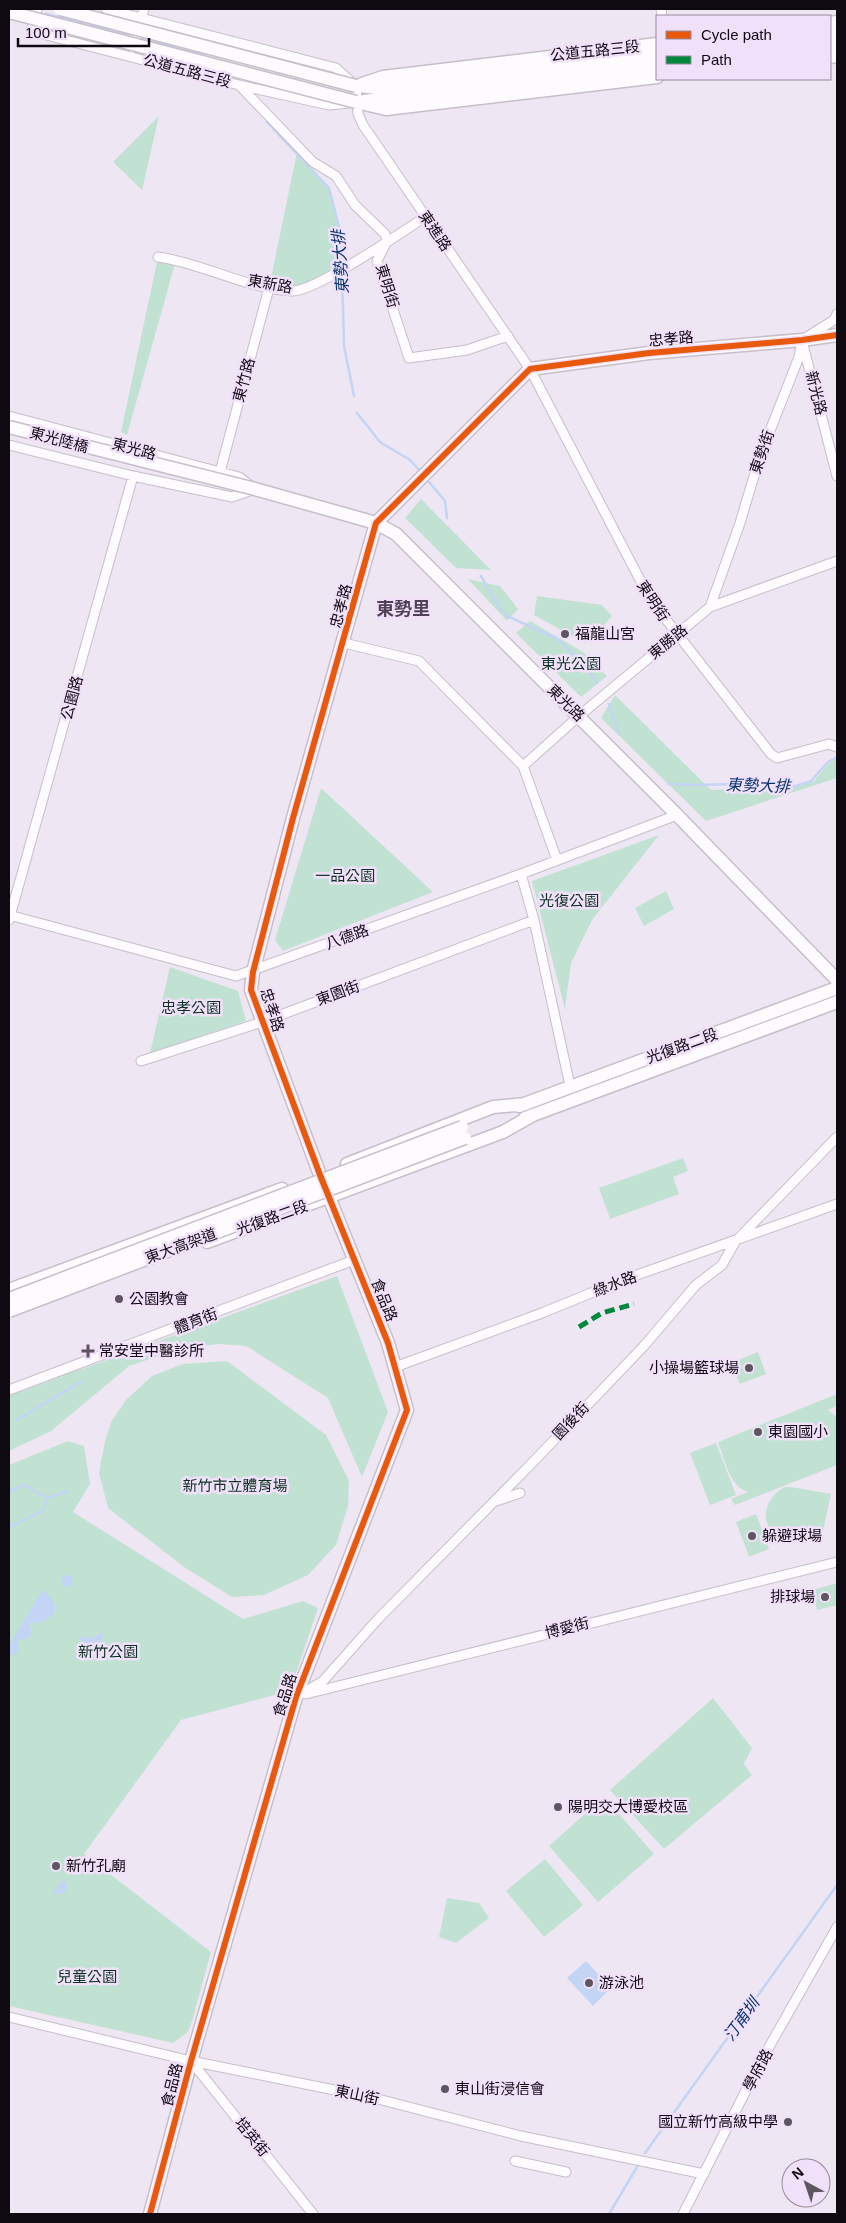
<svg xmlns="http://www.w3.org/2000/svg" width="846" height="2223" font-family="Arial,'Noto Sans TC',sans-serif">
  <rect width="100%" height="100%" fill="#efe6f3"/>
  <!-- green -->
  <path fill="#c1e2d3" d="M159 116 142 190 113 162Z
    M297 152 329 188 340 231 342 269 294 291 269 288Z
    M158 257 176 260 127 435 121 432Z
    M421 499 491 570 456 568 405 518Z
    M468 579 500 586 518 609 507 621Z
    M537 596 602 605 612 616 597 633 585 643 534 615Z
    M530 621 583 652 607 676 581 697 516 633Z
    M615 695 711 790 767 786 788 790 814 781 828 764 837 759V778L706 821 601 718Z
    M321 788 433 892 283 951 275 940Z
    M659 835 592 920 571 963 565 1009 532 881Z
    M666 891 674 909 644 926 635 908Z
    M170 967 238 991 246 1021 150 1053Z
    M683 1158 688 1171 673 1177 679 1194 610 1219 599 1188Z
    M337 1276 388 1412 362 1477 328 1398 246 1346 218 1344 180 1349 129 1366 51 1431 9 1451V1396L63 1376V1372L82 1369Z
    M758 1352 766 1374 740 1384 731 1363Z
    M227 1361 326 1435 349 1481 348 1506 336 1545 308 1575 264 1595 232 1597 184 1567 108 1508 99 1473 105 1441 112 1420 126 1400 152 1376 183 1364Z
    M837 1394V1406L828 1410 837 1417V1465L735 1505 731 1499 748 1492C730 1487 724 1458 718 1442Z
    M68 1441 84 1446 90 1484 73 1512 243 1619 303 1601 318 1608 290 1691 181 1720 84 1854 211 1952 192 2021 188 2032 173 2043 9 2006V1465Z
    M716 1443 736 1495 710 1505 690 1453Z
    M785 1487H791L831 1494 821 1540C808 1538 790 1539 778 1533 755 1524 768 1494 785 1487Z
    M756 1514 769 1549 749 1557 736 1522Z
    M837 1583V1605L817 1610 812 1590Z
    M713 1698 752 1748 744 1764 752 1775 664 1849 610 1790Z
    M604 1797 654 1854 598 1902 549 1846Z
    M545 1859 583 1905 544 1937 506 1891Z
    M447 1898 479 1903 489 1918 456 1943 439 1937Z"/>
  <!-- water -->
  <path fill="#c3d4f4" d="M61 1581a6 6 0 1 1 12 0a6 6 0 1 1-12 0Z
    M42 1590C51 1596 56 1601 55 1613L43 1622 29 1623 32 1632 28 1638 17 1641 19 1648 16 1654 9 1656V1646Z
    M104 1632 94 1659 78 1636C89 1639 94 1638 104 1632Z
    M63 1880 67 1884V1889L63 1893 56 1894 53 1893Z
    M586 1961 611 1988 593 2006 567 1978Z"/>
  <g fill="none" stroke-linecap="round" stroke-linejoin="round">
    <!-- stream -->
    <path stroke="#c3d4f4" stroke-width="2.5" d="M46 14 128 35
      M142 39 203 54
      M267 122 329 188 340 231 341 268
      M342 273 344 346 354 396
      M357 413 380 442 410 460 419 470
      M429 482 445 501 447 518
      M481 576 499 607 507 616 557 639 582 661 597 683
      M609 704 619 734
      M668 784 700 785 766 783 790 788 811 781 827 763 837 757
      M17 1420 82 1381
      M9 1491 24 1485 47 1498 68 1491
      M9 1527 43 1511 47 1498
      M645 2153 837 1885
      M609 2214 637 2167"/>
    <!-- street casing -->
    <g stroke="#c6bfca" stroke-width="11">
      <path id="street" d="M37 9 31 31 239 85 329 105 349 103
        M106 9 336 68 356 86 358 114 363 125 530 369 650 599 771 754 777 758 829 744 837 747
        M661 9 662 16
        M133 48 144 9
        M239 85 313 162 336 176 355 205 385 234 387 241 377 261 409 358 467 350 508 336
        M158 257C203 263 246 289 292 291 315 292 402 232 425 217
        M803 345 837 476
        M9 416 239 477 251 486
        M9 445 133 476 232 497 255 489
        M220 472 269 288
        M710 607 740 523 760 456 799 357 802 340 834 320 837 314
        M344 643 419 661 523 766 557 860
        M523 766 579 716 710 607 837 561
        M521 874 534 920 570 1086
        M9 915 236 976 521 874 677 815
        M9 920 133 476
        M141 1061 262 1022 534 920
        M395 1367 542 1313 620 1281 837 1204
        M9 1390 354 1260
        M496 1501 520 1493
        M306 1694 837 1562
        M296 1697 323 1681 378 1619 534 1461 643 1347 696 1285 722 1265 735 1242 837 1137
        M9 2017 191 2061 374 2098 521 2136 704 2174
        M191 2061 313 2214
        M515 2161 566 2172
        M683 2214 760 2063 837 1927"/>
    </g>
    <!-- secondary casing -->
    <g stroke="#c6bfca" stroke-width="15">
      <path id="secondary" d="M830 23 837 22
        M830 34 837 33
        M830 46 837 45
        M830 57 837 56
        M356 86 383 77 657 44
        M360 86 384 89 657 53
        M364 101 657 65
        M356 102 386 109 657 77
        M255 489 376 523 396 534 677 815 837 980
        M519 1106 837 988
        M525 1118 837 1002
        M347 1164 493 1107 526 1104
        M207 1242 503 1132 533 1115
        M9 1290 282 1189
        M150 2214 191 2061 296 1697 407 1410 388 1343 320 1175 251 990 253 972 293 818 376 523 530 369 649 353 802 340 837 335"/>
    </g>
    <!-- street -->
    <use href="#street" stroke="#fdfbfd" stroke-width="9"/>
    <!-- secondary -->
    <use href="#secondary" stroke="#fdfbfd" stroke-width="12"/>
    <!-- secondary-bridge casing -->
    <g stroke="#c6bfca" stroke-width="15" stroke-linecap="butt">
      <path id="secondary-bridge" d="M60 9 356 86
        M9 12 356 102
        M9 427 255 489
        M9 1299 462 1127
        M9 1311 465 1138"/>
    </g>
    <!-- secondary-bridge -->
    <use href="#secondary-bridge" stroke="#fdfbfd" stroke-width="12"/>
    <!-- quiet -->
    <path stroke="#00873e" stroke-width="5" stroke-dasharray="10 5" stroke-linecap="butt" d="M579 1327 602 1313 634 1304"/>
    <!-- cycleway casing -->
    <g stroke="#f1e0f9" stroke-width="9">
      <path id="cycleway" d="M150 2214 191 2061 296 1697 407 1410 388 1343 320 1175 251 990 253 972 293 818 376 523 530 369 649 353 802 340 837 335"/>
    </g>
    <!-- cycleway -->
    <use href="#cycleway" stroke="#e8590c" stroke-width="6"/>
  </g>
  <!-- markers -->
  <g fill="#5d5660" stroke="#f1e0f9" stroke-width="2">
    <circle cx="565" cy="634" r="5"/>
    <circle cx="119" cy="1299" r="5"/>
    <path d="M85.5 1343.5h5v5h5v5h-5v5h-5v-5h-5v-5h5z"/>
    <circle cx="749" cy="1368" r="5"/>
    <circle cx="758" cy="1432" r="5"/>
    <circle cx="752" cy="1536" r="5"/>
    <circle cx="825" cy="1597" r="5"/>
    <circle cx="558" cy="1807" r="5"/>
    <circle cx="56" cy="1866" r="5"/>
    <circle cx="589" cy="1983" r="5"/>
    <circle cx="445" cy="2089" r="5"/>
    <circle cx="788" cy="2122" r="5"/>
  </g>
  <g text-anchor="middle" stroke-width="5" stroke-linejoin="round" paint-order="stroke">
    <!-- street labels -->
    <g font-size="15" fill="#0f0911" stroke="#f1e0f9">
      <text transform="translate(595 51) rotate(-6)" y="5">公道五路三段</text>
      <text transform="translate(187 71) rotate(15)" y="5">公道五路三段</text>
      <text transform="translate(435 231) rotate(56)" y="5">東進路</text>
      <text transform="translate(270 284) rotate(10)" y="5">東新路</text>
      <text transform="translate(387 286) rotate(73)" y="5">東明街</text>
      <text transform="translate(671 339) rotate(-5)" y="5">忠孝路</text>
      <text transform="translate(244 380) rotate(-75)" y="5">東竹路</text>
      <text transform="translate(816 393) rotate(76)" y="5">新光路</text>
      <text transform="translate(59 440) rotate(15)" y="5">東光陸橋</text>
      <text transform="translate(134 449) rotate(15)" y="5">東光路</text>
      <text transform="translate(762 452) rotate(-71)" y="5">東勢街</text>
      <text transform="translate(653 601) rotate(57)" y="5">東明街</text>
      <text transform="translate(341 606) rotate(-75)" y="5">忠孝路</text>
      <text transform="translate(668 642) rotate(-39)" y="5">東勝路</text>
      <text transform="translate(72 698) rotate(-75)" y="5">公園路</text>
      <text transform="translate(566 703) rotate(45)" y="5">東光路</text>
      <text transform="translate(347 937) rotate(-20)" y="5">八德路</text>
      <text transform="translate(338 993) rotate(-20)" y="5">東園街</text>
      <text transform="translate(272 1010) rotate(72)" y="5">忠孝路</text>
      <text transform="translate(682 1046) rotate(-20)" y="5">光復路二段</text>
      <text transform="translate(272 1218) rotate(-20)" y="5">光復路二段</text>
      <text transform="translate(181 1246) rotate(-20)" y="5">東大高架道</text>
      <text transform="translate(615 1284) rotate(-21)" y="5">綠水路</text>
      <text transform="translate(384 1300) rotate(68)" y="5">食品路</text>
      <text transform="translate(196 1321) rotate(-21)" y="5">體育街</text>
      <text transform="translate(571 1421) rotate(-47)" y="5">園後街</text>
      <text transform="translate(567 1628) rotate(-14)" y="5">博愛街</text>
      <text transform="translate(285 1695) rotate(-72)" y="5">食品路</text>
      <text transform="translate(758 2070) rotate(-62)" y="5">學府路</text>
      <text transform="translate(172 2085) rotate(-76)" y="5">食品路</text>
      <text transform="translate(357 2095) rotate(12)" y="5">東山街</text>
      <text transform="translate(252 2137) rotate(51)" y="5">培英街</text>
    </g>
    <!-- poi labels -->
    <g font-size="15" fill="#0f0911" stroke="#f1e0f9" text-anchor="start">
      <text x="575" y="639">福龍山宮</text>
      <text x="129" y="1304">公園教會</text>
      <text x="99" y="1356">常安堂中醫診所</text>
      <text x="739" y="1373" text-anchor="end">小操場籃球場</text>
      <text x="768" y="1437">東園國小</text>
      <text x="762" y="1541">躲避球場</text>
      <text x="815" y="1602" text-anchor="end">排球場</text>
      <text x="568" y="1812">陽明交大博愛校區</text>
      <text x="66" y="1871">新竹孔廟</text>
      <text x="599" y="1988">游泳池</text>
      <text x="455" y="2094">東山街浸信會</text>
      <text x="778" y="2127" text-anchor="end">國立新竹高級中學</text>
    </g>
    <!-- park labels -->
    <g font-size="15" fill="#0c3321" stroke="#f1e0f9">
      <text x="571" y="669">東光公園</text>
      <text x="345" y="881">一品公園</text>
      <text x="569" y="906">光復公園</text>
      <text x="191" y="1013">忠孝公園</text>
      <text x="235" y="1491">新竹市立體育場</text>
      <text x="108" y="1657">新竹公園</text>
      <text x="87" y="1982">兒童公園</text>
    </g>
    <!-- water labels -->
    <g font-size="16" font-style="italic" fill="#06346d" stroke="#f1e0f9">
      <text transform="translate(340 262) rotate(-94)" y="6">東勢大排</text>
      <text transform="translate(758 785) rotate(2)" y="6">東勢大排</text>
      <text transform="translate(741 2019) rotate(-54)" y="6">汀甫圳</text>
    </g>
    <!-- quarter labels -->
    <g font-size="18" font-weight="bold" fill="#504256" stroke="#f1e0f9">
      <text x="403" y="615">東勢里</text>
    </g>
  </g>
  <!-- border -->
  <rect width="846" height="2223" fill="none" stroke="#0f0911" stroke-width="20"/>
  <!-- legend -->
  <rect x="656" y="15" width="175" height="65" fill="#f1e0f9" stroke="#978a9c"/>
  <rect x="666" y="31" width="25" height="8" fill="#e8590c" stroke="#978a9c"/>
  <text x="701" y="40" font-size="15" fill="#0f0911">Cycle path</text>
  <rect x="666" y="56" width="25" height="8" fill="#00873e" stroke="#978a9c"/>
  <text x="701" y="65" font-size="15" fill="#0f0911">Path</text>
  <!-- north arrow -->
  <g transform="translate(806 2183) rotate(320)"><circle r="24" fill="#f1e0f9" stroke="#978a9c"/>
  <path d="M0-4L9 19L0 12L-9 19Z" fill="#5d5660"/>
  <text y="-8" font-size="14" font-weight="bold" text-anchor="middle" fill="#0f0911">N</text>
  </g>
  <!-- scale -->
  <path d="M18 38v8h131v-8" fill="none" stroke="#0f0911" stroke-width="2.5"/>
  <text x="25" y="38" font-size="15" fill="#0f0911" stroke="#f1e0f9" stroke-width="4" paint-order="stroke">100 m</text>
</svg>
